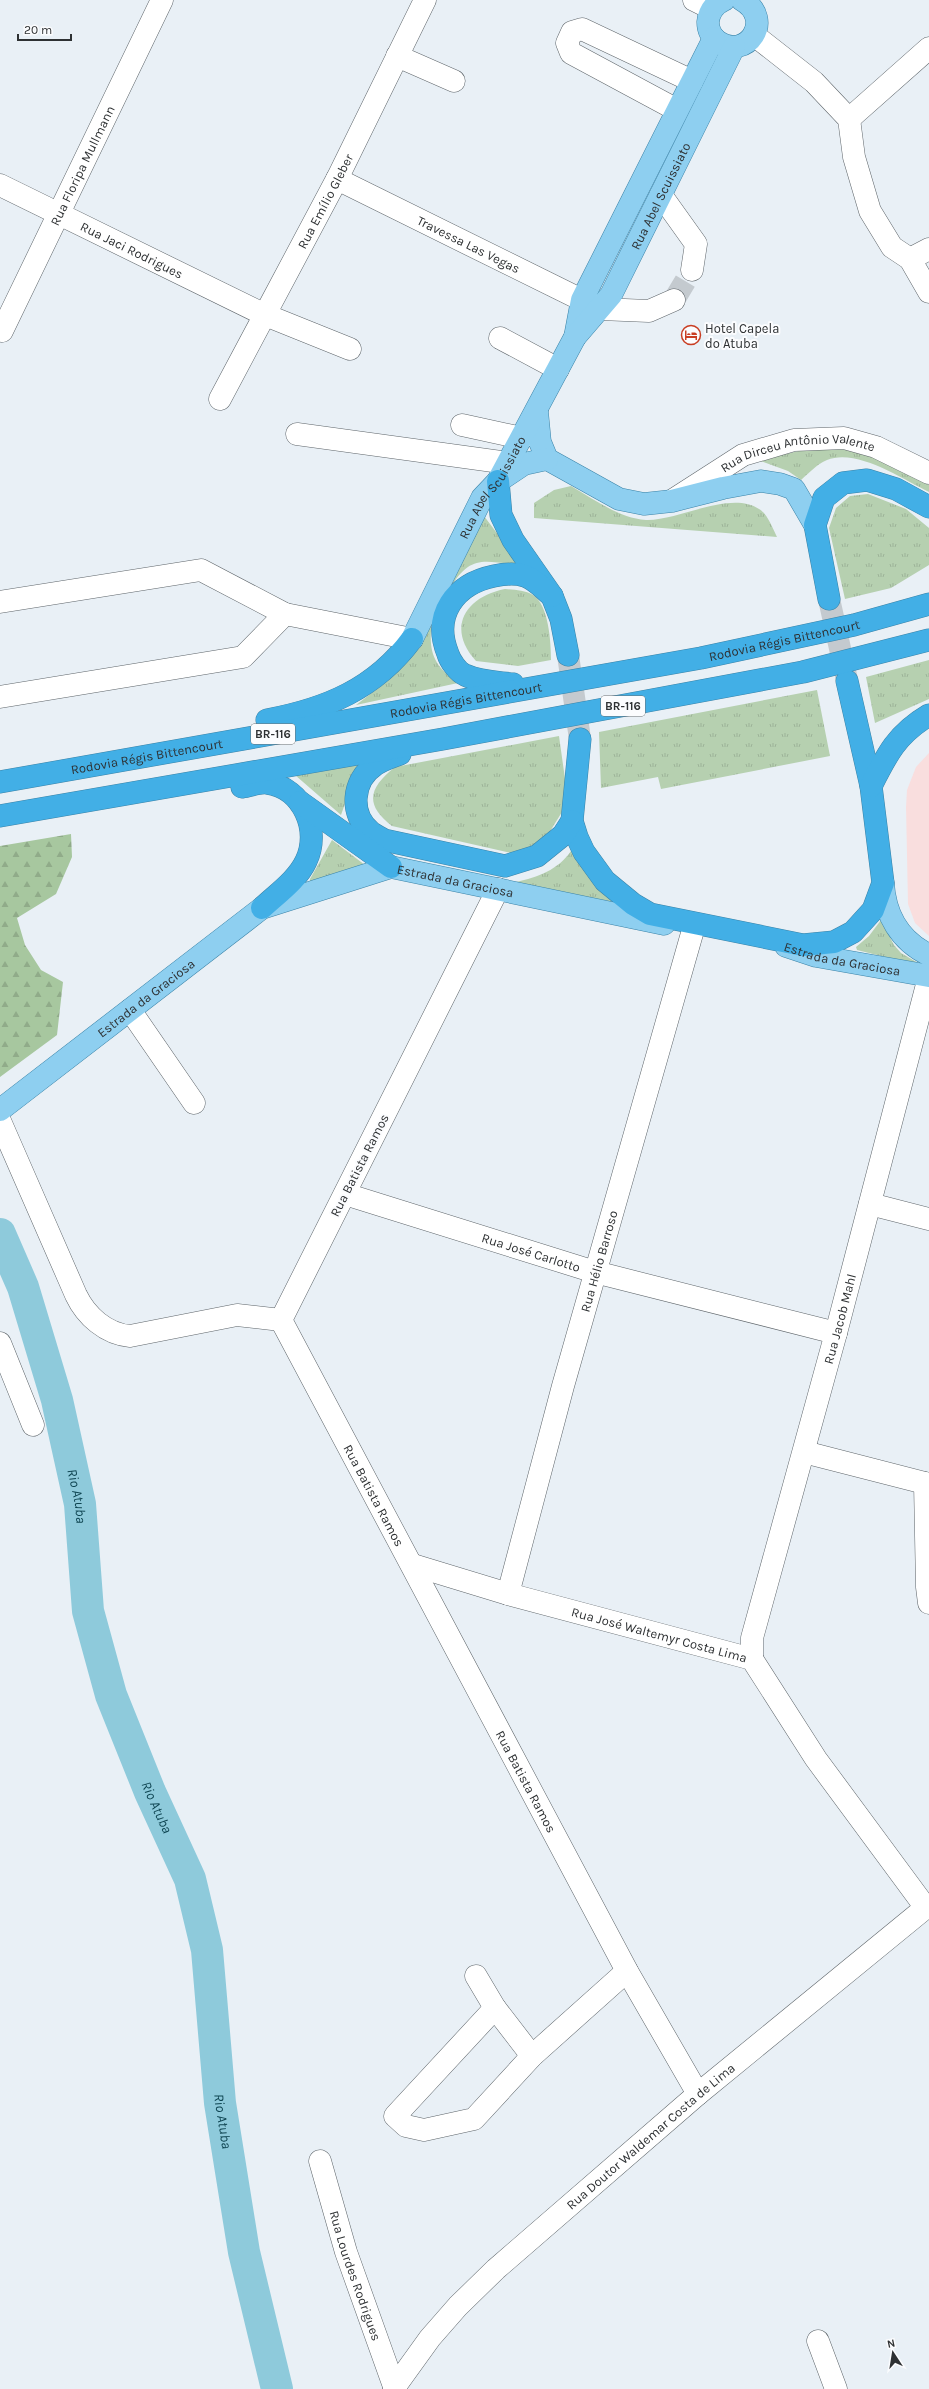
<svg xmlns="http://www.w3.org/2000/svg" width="929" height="2389" font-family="Karla,sans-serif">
  <defs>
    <pattern id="grass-tufts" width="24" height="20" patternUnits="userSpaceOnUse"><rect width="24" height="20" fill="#b6d0b0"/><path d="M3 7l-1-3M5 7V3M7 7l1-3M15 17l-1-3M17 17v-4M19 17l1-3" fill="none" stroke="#9db398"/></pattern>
    <pattern id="forest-firs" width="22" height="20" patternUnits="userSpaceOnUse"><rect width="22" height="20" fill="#a7c79f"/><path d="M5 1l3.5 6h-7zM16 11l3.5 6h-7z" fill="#90ab89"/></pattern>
  </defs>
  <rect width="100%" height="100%" fill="#e9f0f6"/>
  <!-- industrial -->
  <path fill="#f9dede" d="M929 753V936L915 923 908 904 906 807 907 790 916 767Z"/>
  <!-- grass -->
  <path fill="url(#grass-tufts)" d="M808 449H858L929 485V492C902 479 857 448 827 460 817 464 809 473 801 480L788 471 758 460Z
    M571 486C594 499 618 518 646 520 678 521 730 490 759 509 767 513 773 529 777 537L534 518V503L554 490Z
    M868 494 906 509 929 528V565L891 588 845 599 829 528 836 508 850 496Z
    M484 516 521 565C483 562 471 553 449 590Z
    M505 589C515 590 525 590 533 595 549 605 551 643 551 660L518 666 476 661C446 628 465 597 505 589Z
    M432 621C428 652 433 665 458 683L356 705 386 682Z
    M929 660V699L875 723 866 677Z
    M817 690 830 756 661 789 658 777 601 788 599 732Z
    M559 736 566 786 562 812 549 833 532 847 511 853 392 826C363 804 370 787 395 767Z
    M359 764 341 815 295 775Z
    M332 840 365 865 310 882V879Z
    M571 851H574L621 905 516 882C538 877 558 870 571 851Z
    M881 920 894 945 901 953 925 967 857 950 856 947 869 936Z"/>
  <!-- forest -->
  <path fill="url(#forest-firs)" d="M71 834 72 857 56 894 17 918 25 945 41 970 63 982 57 1035 0 1077V846Z"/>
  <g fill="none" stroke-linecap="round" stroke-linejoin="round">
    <!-- river -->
    <path stroke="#8ecadb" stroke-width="32" id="s1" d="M0 1234 23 1287 57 1400 80 1504 88 1611 111 1695 150 1792 190 1879 207 1950 220 2103 244 2252 277 2389"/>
    <!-- minor-tunnel -->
    <path stroke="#c4cacf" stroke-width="22" stroke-dasharray="22 11" stroke-linecap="butt" d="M674 300 692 270"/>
    <!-- highway-tunnel -->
    <path stroke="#c4cacf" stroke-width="22" stroke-dasharray="22 11" stroke-linecap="butt" d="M829 599 847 680
      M568 655 580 739"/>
    <!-- minor casing -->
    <g stroke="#5e656a" stroke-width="23">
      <g id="minor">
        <path d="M694 0 712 9"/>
        <path d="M754 35 814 82 849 119 854 157 870 211 892 247 910 259 929 292"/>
        <path d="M397 56 454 81"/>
        <path d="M677 110 571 53 567 43 572 32 582 29 692 81"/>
        <path d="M849 119 929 48"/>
        <path id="s2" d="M337 179 600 309 649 311 674 300"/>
        <path id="s3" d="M0 185 263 314 350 349"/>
        <path d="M661 195 696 244 692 270"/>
        <path d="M910 259 929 249"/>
        <path id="s4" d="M2 331 162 0"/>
        <path d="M500 338 558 369"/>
        <path id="s5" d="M220 399 337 179 425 0"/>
        <path d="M462 425 522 438"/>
        <path d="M297 434 508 463"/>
        <path id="s6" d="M673 500 743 455 794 440 844 438 876 447 929 473"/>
        <path d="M0 602 201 570 285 614 412 639"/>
        <path d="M0 697 243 657 285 614"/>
        <path id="s7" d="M498 889 281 1320 627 1971 698 2094"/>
        <path d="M130 1010 194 1103"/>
        <path d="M0 1121 76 1295C86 1316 106 1334 130 1336L237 1315 281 1320"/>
        <path id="s8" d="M345 1194 595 1272 836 1333"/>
        <path d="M870 1204 929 1219"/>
        <path d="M0 1343 33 1425"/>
        <path d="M804 1452 929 1484"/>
        <path d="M925 1483 927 1587 929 1603"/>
        <path id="s9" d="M413 1565 508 1594 752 1659 816 1759 926 1908"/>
        <path id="s10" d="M508 1594 563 1386 693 930"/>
        <path id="s11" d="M752 1659V1638L836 1333 929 977"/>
        <path d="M476 1976 495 2008 532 2056"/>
        <path d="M495 2008 395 2116 406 2126 424 2130 474 2119 532 2056 627 1971"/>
        <path id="s12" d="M320 2161 346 2252 395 2389"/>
        <path d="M818 2341 836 2389"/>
        <path id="s13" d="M394 2388 430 2338 458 2306 496 2269 698 2094 929 1905"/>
      </g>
    </g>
    <!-- major casing -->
    <g stroke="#3b83a7" stroke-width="23">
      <g id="major">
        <path d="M724 0C715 4 709 11 708 22 708 29 711 36 717 41 747 62 775 19 742 0"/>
        <path d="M575 337 582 300 589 286 714 38"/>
        <path d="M537 411 540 442 547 459 619 499 644 504 672 501 723 488 761 481 780 484 794 489 815 525"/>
        <path d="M500 480 524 464 547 459"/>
        <path id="s14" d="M412 639 482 498 498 481 575 337 611 295 734 47"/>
        <path d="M883 883C885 915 900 941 929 955"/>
        <path id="s15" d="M786 946 816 956 929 976"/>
        <path id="s16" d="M0 1110 262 908 391 867 664 924"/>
      </g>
    </g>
    <!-- highway casing -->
    <g stroke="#3b83a7" stroke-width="23">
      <g id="highway">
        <path d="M498 481 501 515 513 540 552 596 561 619 568 655"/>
        <path d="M829 599 815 525 824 498 843 483 867 480 896 489 929 507"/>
        <path d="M513 684C497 682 480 682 465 675 458 672 450 661 448 654 432 615 455 584 494 576 504 574 516 573 525 576 536 580 543 589 552 596"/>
        <path d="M267 720C326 709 375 689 412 639"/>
        <path d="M580 739 572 821 577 837 584 852 605 881 633 904 650 914 803 945 834 942 853 932 873 910 883 883 871 786 847 681"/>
        <path d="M400 754C392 757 382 760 375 765 352 780 349 815 371 832 374 835 380 837 384 840L505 866 537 856 563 835 572 821"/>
        <path id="s17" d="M0 782 701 658 854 625 929 604"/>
        <path d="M871 786C887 754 897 734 929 715"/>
        <path d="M242 787C250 786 259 782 267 783 303 788 321 830 306 861 298 879 277 894 262 908"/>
        <path d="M300 802 391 867"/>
        <path d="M0 816 443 739 803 672 929 640"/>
      </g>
    </g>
    <!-- minor -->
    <use href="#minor" stroke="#fff" stroke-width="22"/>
    <!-- major -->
    <use href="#major" stroke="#8ecff0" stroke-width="22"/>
    <!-- highway -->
    <use href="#highway" stroke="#42afe6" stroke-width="22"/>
  </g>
  <!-- icons -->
  <defs>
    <g id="hotel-ring" transform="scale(1)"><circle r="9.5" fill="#fbfcfe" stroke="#c93e23" stroke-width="1.5"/><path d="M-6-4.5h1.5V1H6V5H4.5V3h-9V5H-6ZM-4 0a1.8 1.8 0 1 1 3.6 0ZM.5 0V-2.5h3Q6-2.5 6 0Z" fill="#c93e23"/></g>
  </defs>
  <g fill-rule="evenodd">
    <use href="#hotel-ring" x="691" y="335"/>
  </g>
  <g text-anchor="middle" stroke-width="4" stroke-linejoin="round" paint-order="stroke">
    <!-- shield labels -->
    <g fill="#fbfcfe" stroke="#6c6e70" stroke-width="1">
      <rect x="601" y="696" width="44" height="20" rx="3"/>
      <rect x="251" y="724" width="44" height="20" rx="3"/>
    </g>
    <g font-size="12" font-weight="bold" fill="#2e3133">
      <text x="623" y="710">BR-116</text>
      <text x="273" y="738">BR-116</text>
    </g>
    <!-- street labels -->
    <g font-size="13" fill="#2e3133" stroke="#fbfcfe">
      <text dy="5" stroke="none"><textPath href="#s4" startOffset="184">Rua Floripa Mullmann</textPath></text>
      <text dy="5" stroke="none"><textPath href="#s14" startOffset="510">Rua Abel Scuissiato</textPath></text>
      <text dy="5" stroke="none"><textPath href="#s5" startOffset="224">Rua Emílio Gleber</textPath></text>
      <text dy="5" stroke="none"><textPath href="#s2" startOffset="147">Travessa Las Vegas</textPath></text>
      <text dy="5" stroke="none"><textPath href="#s3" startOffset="147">Rua Jaci Rodrigues</textPath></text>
      <text dy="5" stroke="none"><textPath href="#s6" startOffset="138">Rua Dirceu Antônio Valente</textPath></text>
      <text dy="5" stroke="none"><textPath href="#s14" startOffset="172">Rua Abel Scuissiato</textPath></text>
      <text dy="5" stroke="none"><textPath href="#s17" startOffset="797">Rodovia Régis Bittencourt</textPath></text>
      <text dy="5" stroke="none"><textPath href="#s17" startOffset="473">Rodovia Régis Bittencourt</textPath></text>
      <text dy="5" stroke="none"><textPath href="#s17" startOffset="149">Rodovia Régis Bittencourt</textPath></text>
      <text dy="5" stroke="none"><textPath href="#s16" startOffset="532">Estrada da Graciosa</textPath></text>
      <text dy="5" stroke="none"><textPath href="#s15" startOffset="58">Estrada da Graciosa</textPath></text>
      <text dy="5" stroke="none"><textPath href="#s16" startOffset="184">Estrada da Graciosa</textPath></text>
      <text transform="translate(359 1165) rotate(-63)" y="5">Rua Batista Ramos</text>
      <text dy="5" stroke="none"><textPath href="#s8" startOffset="195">Rua José Carlotto</textPath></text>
      <text dy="5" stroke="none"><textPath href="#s10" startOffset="345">Rua Hélio Barroso</textPath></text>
      <text dy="5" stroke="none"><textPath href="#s11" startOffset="352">Rua Jacob Mahl</textPath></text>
      <text dy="5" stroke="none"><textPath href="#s7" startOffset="681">Rua Batista Ramos</textPath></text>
      <text dy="5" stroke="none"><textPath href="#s9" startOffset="256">Rua José Waltemyr Costa Lima</textPath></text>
      <text dy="5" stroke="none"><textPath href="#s7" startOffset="1005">Rua Batista Ramos</textPath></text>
      <text dy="5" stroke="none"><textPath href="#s13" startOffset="361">Rua Doutor Waldemar Costa de Lima</textPath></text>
      <text dy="5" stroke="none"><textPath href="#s12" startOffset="120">Rua Lourdes Rodrigues</textPath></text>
    </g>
    <!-- poi labels -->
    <g font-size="13" fill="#2e3133" stroke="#fbfcfe" text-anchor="start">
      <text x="705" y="333">Hotel Capela<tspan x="705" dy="15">do Atuba</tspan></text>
    </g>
    <!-- water labels -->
    <g font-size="14" font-style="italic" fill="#0f4552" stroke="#fbfcfe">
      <text dy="5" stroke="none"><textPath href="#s1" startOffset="274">Rio Atuba</textPath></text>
      <text dy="5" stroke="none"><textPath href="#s1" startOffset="598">Rio Atuba</textPath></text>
      <text dy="5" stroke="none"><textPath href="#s1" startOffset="922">Rio Atuba</textPath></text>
    </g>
  </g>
  <!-- north arrow -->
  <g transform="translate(893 2353) rotate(348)" stroke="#fbfcfe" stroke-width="3" paint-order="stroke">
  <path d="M0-3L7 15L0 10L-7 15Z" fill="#2e3133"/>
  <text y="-6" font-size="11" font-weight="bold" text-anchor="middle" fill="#2e3133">N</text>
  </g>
  <!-- scale -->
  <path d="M18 34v6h53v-6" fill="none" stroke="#2e3133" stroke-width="2"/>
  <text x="24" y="34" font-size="12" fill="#2e3133" stroke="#fbfcfe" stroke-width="3" paint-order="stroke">20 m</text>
</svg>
